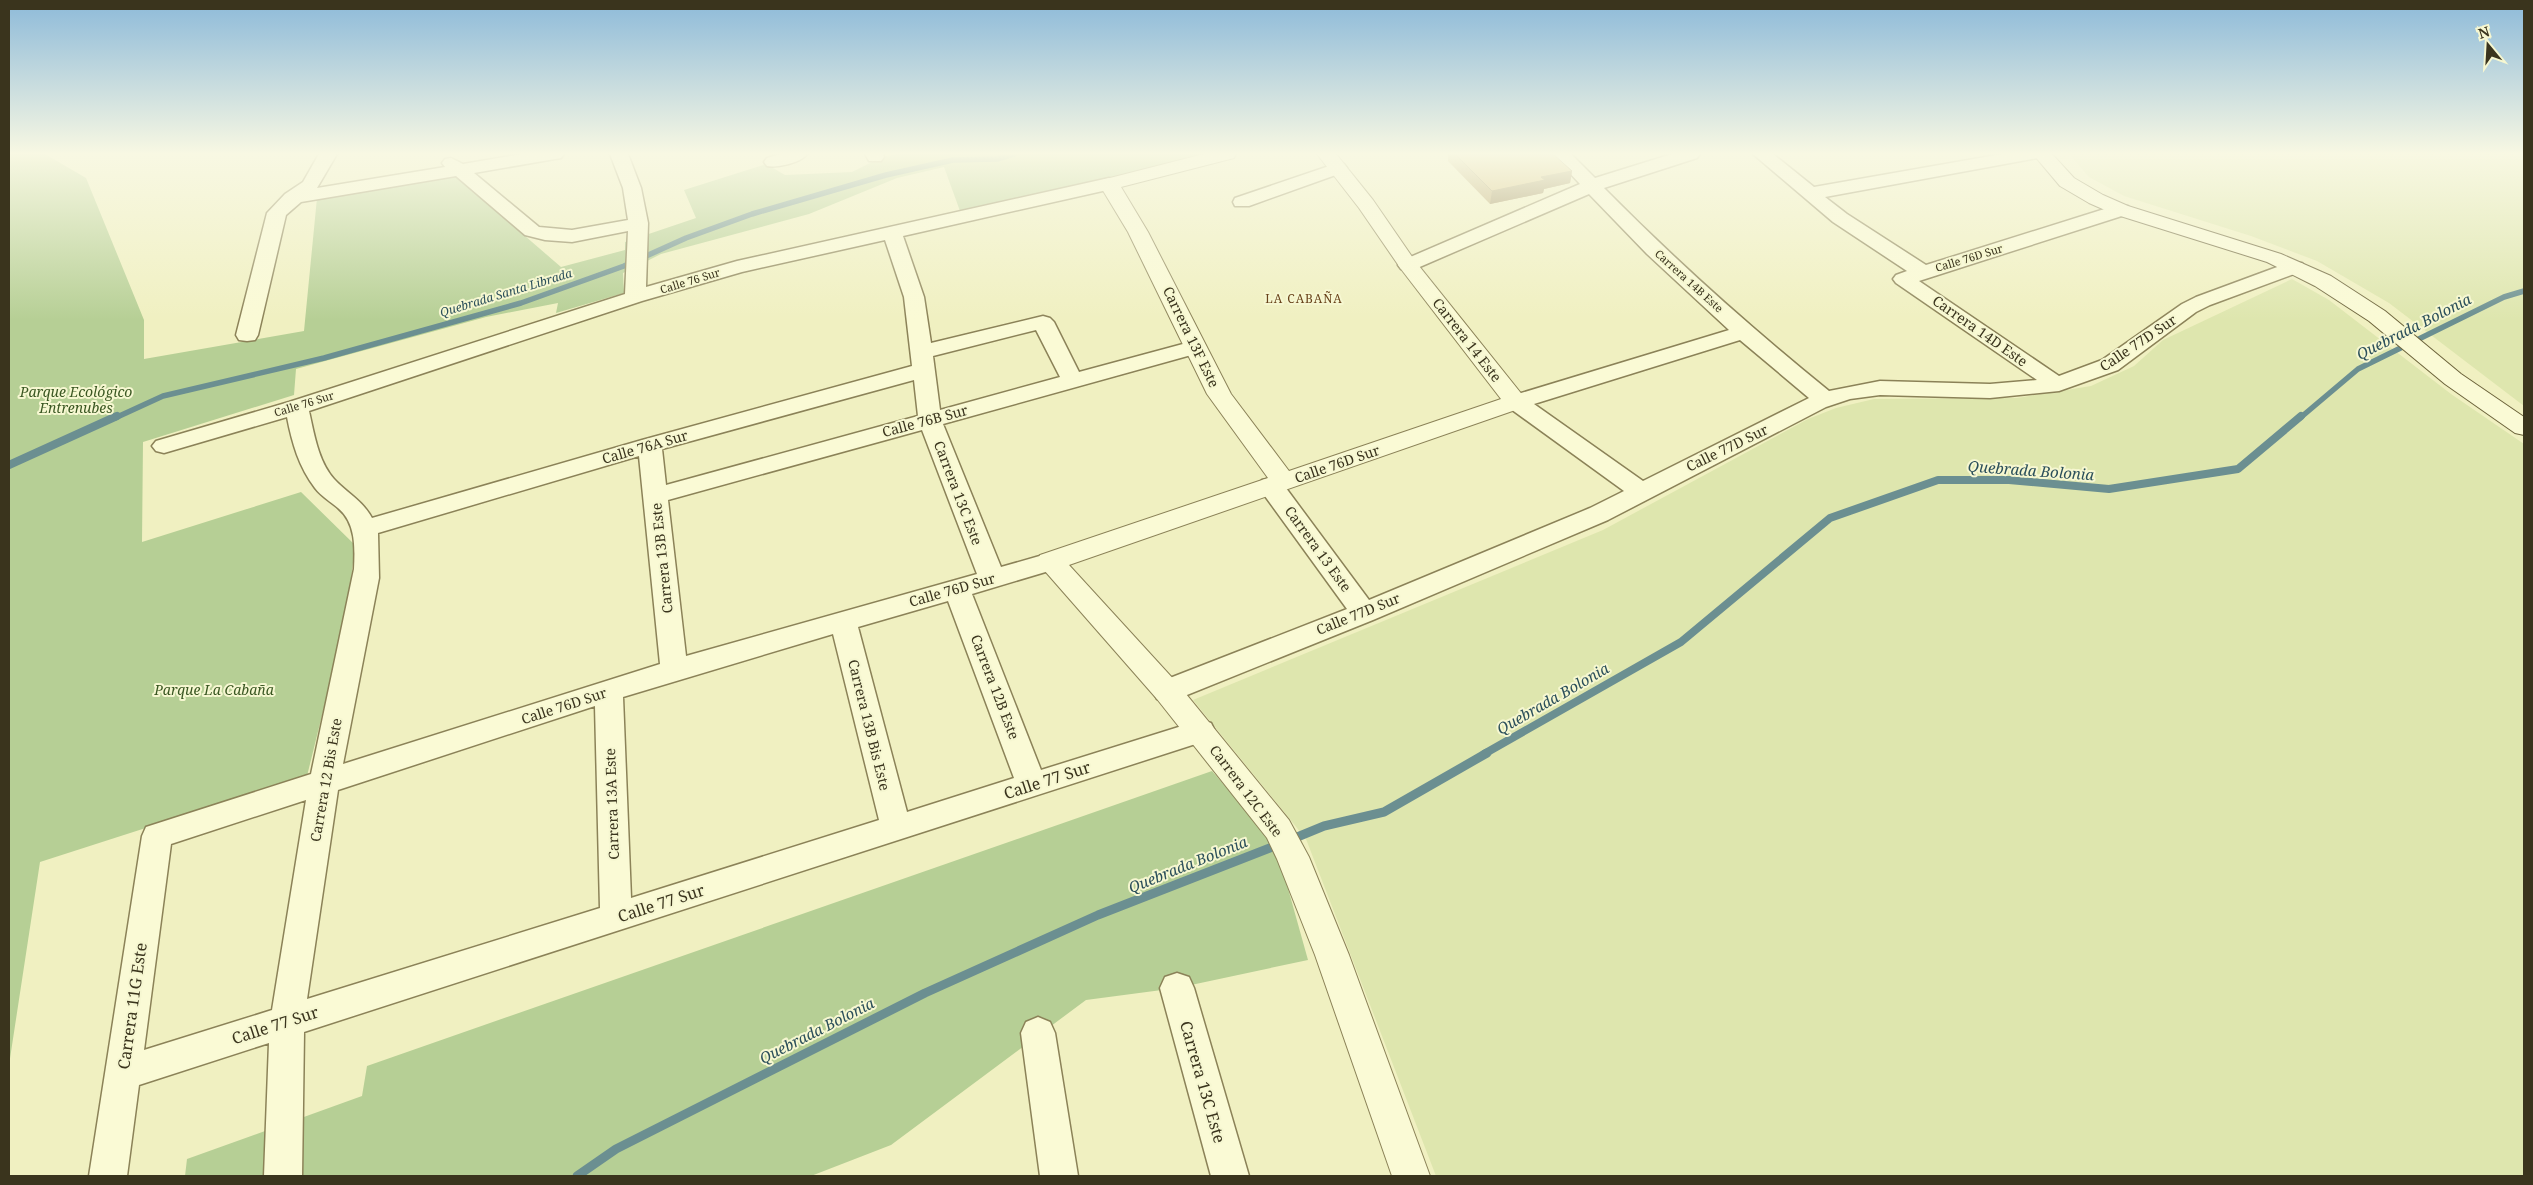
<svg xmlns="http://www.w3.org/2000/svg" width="2533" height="1185" font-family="'Noto Serif',serif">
  <rect width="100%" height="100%" fill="#f0f0c1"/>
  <!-- farmland -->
  <path fill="#dee6ae" d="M2069 154H2524V406L2389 303 2317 261 2251 236 2124 196 2089 177Z
    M2292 279 2329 300 2451 394 2524 444V1176H1436L1306 839 1193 700 1603 530 1808 419 1836 408 1874 399 2017 398 2091 386 2134 366 2163 340Z"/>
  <!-- green -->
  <path fill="#b6cf95" d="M9 154H45L86 178 144 320V359L304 331 317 198 453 174 561 267 625 250V242L696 218 684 190 766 164 785 175 852 172 884 156 901 154H1200L1121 176 960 211 944 167 897 178 809 214 661 254 623 273 624 293 556 313 558 303 486 317 296 369 294 395 143 442 142 542 301 492 355 545 347 614 307 776 40 862 9 1065Z
    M1212 771 1265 832 1282 867 1308 960 1177 988 1086 1000 891 1145 811 1176H185L187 1159 362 1096 367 1066Z"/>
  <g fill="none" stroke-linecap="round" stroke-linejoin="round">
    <!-- stream-far2 -->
    <path stroke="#6b8f91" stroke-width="5.5" d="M115 418 163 396 324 358 521 303 624 266 686 238 752 214 886 175 953 160 997 159 1014 154
      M2300 418 2358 369 2504 297 2524 291"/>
    <!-- stream-far1 -->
    <path stroke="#6b8f91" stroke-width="8" d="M9 465 117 416
      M1484 754 1681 642 1830 518 1938 480H2009L2109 489 2238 469 2301 416"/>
    <!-- stream -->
    <path stroke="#6b8f91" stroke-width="9" d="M1290 840 1324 826 1384 812 1487 753
      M577 1176 616 1149 925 993 1098 915 1280 844"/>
    <!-- minor casing -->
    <g stroke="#8b8258" stroke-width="3">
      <path id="minor" d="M319 154H337L317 188 445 167 442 163 445 159 451 158 463 164 522 154H564L561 158 555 159 474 173 539 227 572 230 628 220 623 188 610 154H628L641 188 648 223 646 287 737 261 1109 178 1116 180 1118 184 1116 188 903 236 924 297 931 343 1043 316 1050 318 1054 322 1079 372 1194 341 1202 342 1205 347 1202 352 943 424 1001 567 1050 553 1059 556 1063 562 1059 568 972 594 1041 770 1201 720 1211 723 1215 731 1211 739 304 1032 302 1176H264L269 1043 139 1085 127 1176H89L142 836 146 827 311 774 354 569C355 547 356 523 338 508 331 502 321 496 315 488 299 467 292 443 287 417L164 453 156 451 152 446 156 441 289 402 625 294 628 231 572 242 545 240 525 235 456 176 301 202 286 215 258 335 255 340 247 341 239 340 236 335 267 213 285 194 303 182ZM885 240 904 297 912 366 642 440 372 518C362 500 347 493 334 479 318 461 314 433 309 411L642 301 742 272ZM1036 330 1060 377 940 410 933 356ZM914 380 918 416 666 485 662 449ZM922 430 977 574 686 656 668 500ZM639 456 660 664 343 764 379 578 378 533ZM948 601 1014 778 907 812 858 627ZM833 634 879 820 631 898 623 697ZM595 706 600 908 307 999 338 790ZM306 800 272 1010 144 1050 171 844Z
        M780 154H807C801 163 777 168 767 166L764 162 767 158Z
        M865 154H883L884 157 881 161H869Z
        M1552 154H1571L1595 178 1672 154H1700L1697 158 1604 188C1675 260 1750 327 1829 391L1880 381 1990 384 2037 380 1896 283 1893 279 1896 275 1907 271 1833 222 1753 154H1773L1814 187 2002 154H2041L2038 158 2032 159 1825 197 1847 214 1926 265 2114 206H2128L2130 210 2128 214 1919 281 2059 376 2102 360 2182 304 2196 297 2288 263H2302L2305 267 2302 271 2210 305 2196 312 2118 370 2059 391 1990 398 1880 395 1850 399 1826 407 1608 520 1373 620 1177 699 1167 702 1157 699 1153 691 1157 683 1347 609 1262 492 1259 486 1262 480 1271 478 1280 480 1369 600 1590 508 1624 491 1508 407 1505 402 1508 397 1729 330 1647 254 1589 194 1415 269H1401L1398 265 1401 261 1580 184ZM1740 340 1809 398 1643 481 1534 404Z
        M1338 163 1344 164 1347 168 1344 172 1249 206H1235L1233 202 1235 198Z
        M1177 973 1189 977 1194 988 1249 1176H1211L1160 988 1165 977Z
        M1038 1017 1050 1022 1055 1033 1078 1176H1040L1021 1033 1026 1022Z"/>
    </g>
    <!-- tertiary casing -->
    <g stroke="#8b8258" stroke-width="2">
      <path id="tertiary" d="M1204 154H1236L1234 158 1121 187 1148 232 1231 394 1289 471 1501 399 1401 269 1359 208 1317 154H1336L1373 200 1415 261 1528 402 1524 407 1069 565 1177 683 1289 820 1309 857 1349 955 1430 1176H1392L1315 955 1277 859 1267 838 1157 699 1037 562 1040 555 1268 478 1207 394 1128 232 1099 184 1102 180Z"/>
    </g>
    <!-- secondary casing -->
    <g stroke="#6c633b" stroke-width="2">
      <path id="secondary" d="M2033 154H2052L2074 178 2103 195 2128 206 2281 254 2331 276 2385 311 2461 374 2524 417V435L2515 433 2445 384 2369 321 2315 286 2267 262 2114 214 2089 203 2060 186Z"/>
    </g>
    <!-- minor -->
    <use href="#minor" fill="#fafad5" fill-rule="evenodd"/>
    <!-- tertiary -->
    <use href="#tertiary" fill="#fafad5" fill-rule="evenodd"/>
    <!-- secondary -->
    <use href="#secondary" fill="#fafad5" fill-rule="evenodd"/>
  </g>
  <!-- wall -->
  <path fill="#b39d65" d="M1448 154H1553L1572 171 1570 183 1544 189 1543 193 1490 204 1448 161Z"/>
  <!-- shaded-wall -->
  <path fill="#928052" d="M1572 171 1570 183 1544 189 1543 193 1490 204 1492 191 1541 177Z"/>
  <!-- building -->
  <path fill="#d0b775" stroke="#928052" d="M1455 154H1553L1572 171 1541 177 1545 180 1492 191Z"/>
  <!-- sky -->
  <linearGradient id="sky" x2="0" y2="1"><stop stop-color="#8dbad9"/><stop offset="0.48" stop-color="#f8f8e3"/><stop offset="1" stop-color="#f8f8e3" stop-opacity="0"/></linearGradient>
  <rect width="2533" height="320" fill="url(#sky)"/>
  <g text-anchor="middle" stroke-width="4" stroke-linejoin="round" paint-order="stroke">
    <!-- far-street labels -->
    <g font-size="11" fill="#3a341d" stroke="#f6f7d1">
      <text transform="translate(1969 258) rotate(-17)" y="4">Calle 76D Sur</text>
      <text transform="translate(690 281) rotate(-17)" y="4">Calle 76 Sur</text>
      <text transform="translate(1689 281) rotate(42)" y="4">Carrera 14B Este</text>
      <text transform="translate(304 404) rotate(-17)" y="4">Calle 76 Sur</text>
    </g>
    <!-- far-water labels -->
    <g font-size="12" font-style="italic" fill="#2b4f5a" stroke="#f6f7d1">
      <text transform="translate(506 293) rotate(-17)" y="4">Quebrada Santa Librada</text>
    </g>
    <!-- far-neighbourhood labels -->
    <g font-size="12" letter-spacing="1" fill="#68421a" stroke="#f6f7d1">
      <text x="1304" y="303">LA CABAÑA</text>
    </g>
    <!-- street labels -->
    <g font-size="14" fill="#3a341d" stroke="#f6f7d1">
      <text transform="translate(1980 331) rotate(35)" y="5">Carrera 14D Este</text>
      <text transform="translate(1191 337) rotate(64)" y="5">Carrera 13F Este</text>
      <text transform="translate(1467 340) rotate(52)" y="5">Carrera 14 Este</text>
      <text transform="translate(2138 343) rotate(-34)" y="5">Calle 77D Sur</text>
      <text transform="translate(925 421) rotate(-15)" y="5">Calle 76B Sur</text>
      <text transform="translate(645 447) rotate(-16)" y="5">Calle 76A Sur</text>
      <text transform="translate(1727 448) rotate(-26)" y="5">Calle 77D Sur</text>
      <text transform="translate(1337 464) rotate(-19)" y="5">Calle 76D Sur</text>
      <text transform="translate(958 493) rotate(69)" y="5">Carrera 13C Este</text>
      <text transform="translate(1318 549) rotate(54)" y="5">Carrera 13 Este</text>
      <text transform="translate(662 558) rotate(-96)" y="5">Carrera 13B Este</text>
      <text transform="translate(952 590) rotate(-16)" y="5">Calle 76D Sur</text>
      <text transform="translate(1358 614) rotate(-22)" y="5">Calle 77D Sur</text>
      <text transform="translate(995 687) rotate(69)" y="5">Carrera 12B Este</text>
      <text transform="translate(564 706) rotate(-18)" y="5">Calle 76D Sur</text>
      <text transform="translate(869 725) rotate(76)" y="5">Carrera 13B Bis Este</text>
      <text transform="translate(326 780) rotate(-80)" y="5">Carrera 12 Bis Este</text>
      <text transform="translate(1246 791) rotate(53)" y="5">Carrera 12C Este</text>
      <text transform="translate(612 804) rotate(-92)" y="5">Carrera 13A Este</text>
    </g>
    <!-- park labels -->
    <g font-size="14" font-style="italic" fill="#3a5722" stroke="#f6f7d1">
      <text x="76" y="397">Parque Ecológico<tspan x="76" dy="16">Entrenubes</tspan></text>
      <text x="214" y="695">Parque La Cabaña</text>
    </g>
    <!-- water labels -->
    <g font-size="15" font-style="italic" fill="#2b4f5a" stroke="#f6f7d1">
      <text transform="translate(2414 327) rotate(-27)" y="5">Quebrada Bolonia</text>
      <text transform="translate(2031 471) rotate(4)" y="5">Quebrada Bolonia</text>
      <text transform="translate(1553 699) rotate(-30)" y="5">Quebrada Bolonia</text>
      <text transform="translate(1188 865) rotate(-22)" y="5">Quebrada Bolonia</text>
      <text transform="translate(817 1031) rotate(-27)" y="5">Quebrada Bolonia</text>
    </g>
    <!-- near-street labels -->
    <g font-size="16" fill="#3a341d" stroke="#f6f7d1">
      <text transform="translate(1047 780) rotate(-18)" y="6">Calle 77 Sur</text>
      <text transform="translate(661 903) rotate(-18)" y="6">Calle 77 Sur</text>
      <text transform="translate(132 1006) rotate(-82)" y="6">Carrera 11G Este</text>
      <text transform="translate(275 1025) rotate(-18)" y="6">Calle 77 Sur</text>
      <text transform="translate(1203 1082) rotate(74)" y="6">Carrera 13C Este</text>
    </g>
  </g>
  <!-- border -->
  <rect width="2533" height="1185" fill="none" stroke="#3a341d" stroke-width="20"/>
  <!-- north arrow -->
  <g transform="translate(2488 45) rotate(342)" stroke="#f6f7d1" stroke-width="4" paint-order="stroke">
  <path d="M0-4L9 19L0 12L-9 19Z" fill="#3a341d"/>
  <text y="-8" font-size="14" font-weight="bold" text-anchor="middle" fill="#3a341d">N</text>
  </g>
</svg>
